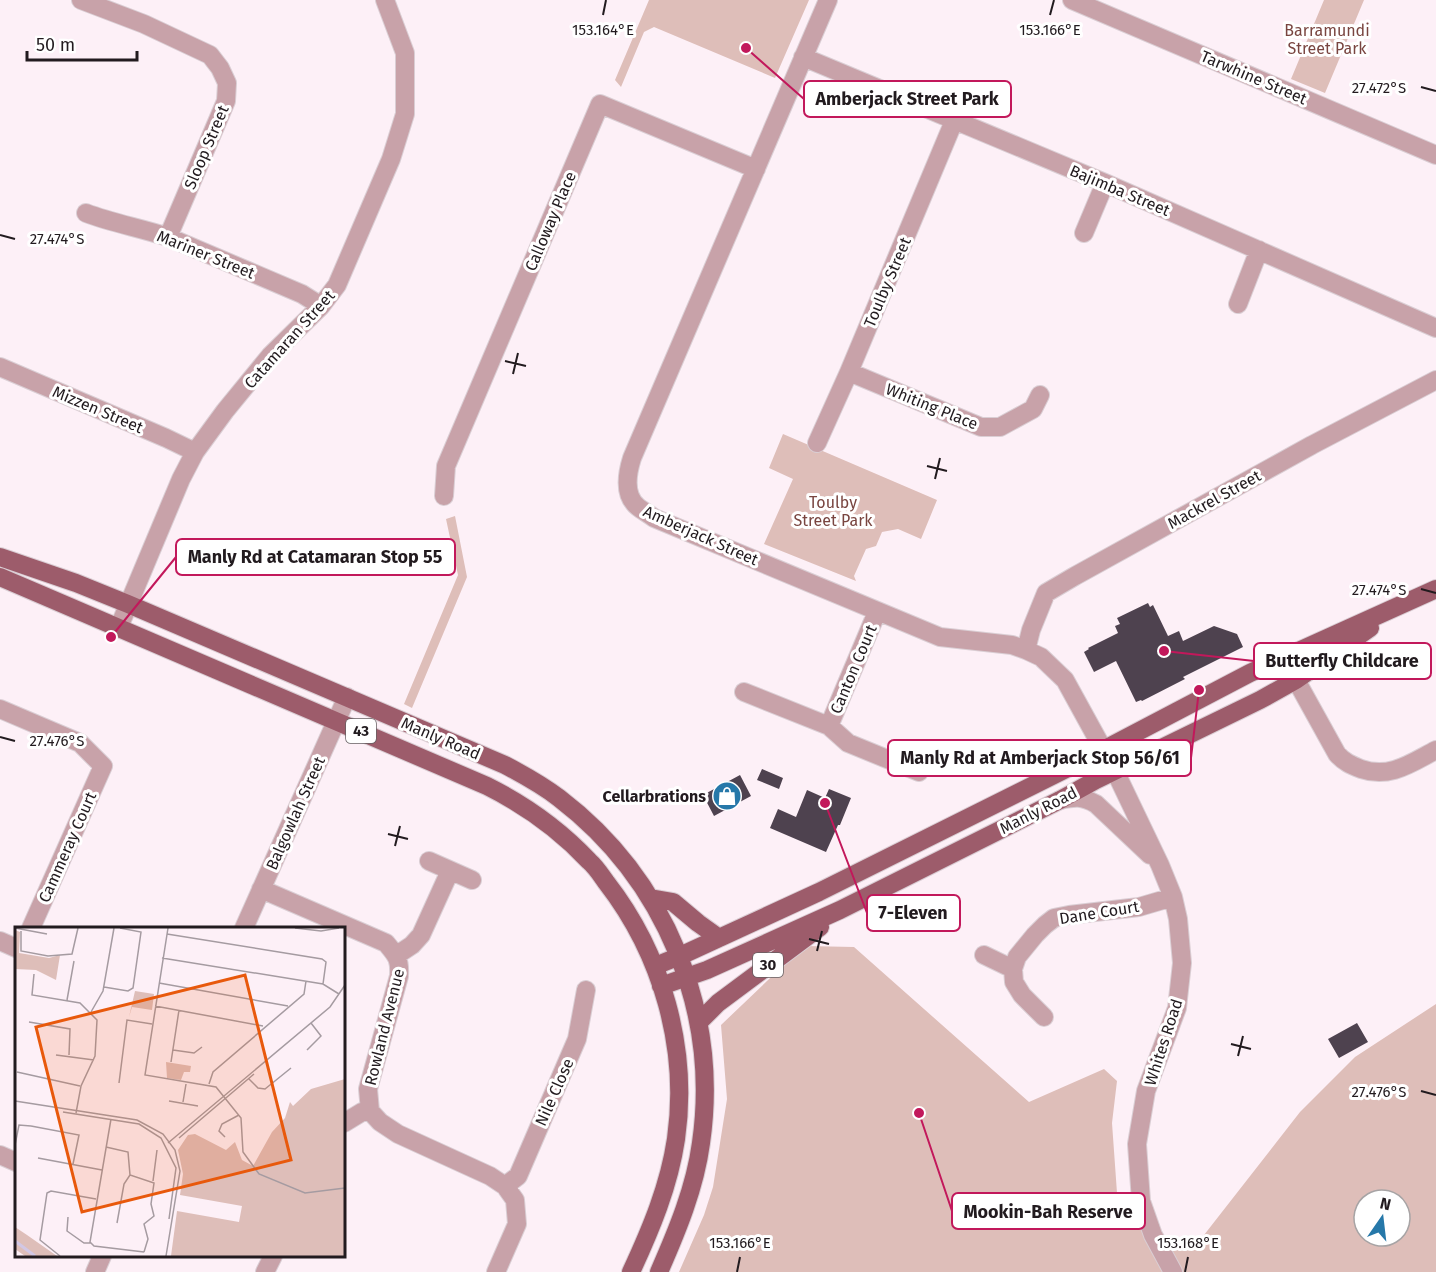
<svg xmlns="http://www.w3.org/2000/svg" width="1436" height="1272" font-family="'Fira Sans',sans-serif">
  <rect width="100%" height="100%" fill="#fdf0f7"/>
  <!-- green -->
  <path fill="#debeb9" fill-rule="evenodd" d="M649 0H809L775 78 654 27 644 32 621 87 615 80Z
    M1324 0H1364L1325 93 1291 79Z
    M783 434 937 500 921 539 898 529 882 532 876 546 866 549 854 576 856 581 764 544 793 479 769 468Z
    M455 516 467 577 412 708 404 704 458 575 446 519Z
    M806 946 854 947 1029 1102 1104 1069 1117 1081 1112 1123 1117 1193 1180 1249 1204 1235 1300 1112 1355 1057 1436 1004V1272H679L704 1215 713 1187 727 1099 721 1025 788 961ZM1364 1200H1400V1236H1364Z"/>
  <!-- building -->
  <path fill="#4e424f" d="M1148 603 1150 607 1153 605 1168 636 1179 631 1183 641 1214 626 1237 634 1243 647 1183 677 1185 679 1142 701 1141 700 1136 702 1116 661 1094 672 1084 652 1089 649 1088 648 1118 633 1115 626 1120 624 1117 618Z
    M762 769 783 778 779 789 757 780Z
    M740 775 751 796 714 816 703 795Z
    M829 789 851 798 840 825H838L826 852 770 828 778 809 796 817 807 790 825 798Z
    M1357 1023 1368 1042 1339 1058 1328 1039Z"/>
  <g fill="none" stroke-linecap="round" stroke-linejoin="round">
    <!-- minor casing -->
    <g stroke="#daced4" stroke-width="20">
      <path id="minor" d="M81 0 144 24 210 55 220 68 227 83 226 101 168 237
        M828 0 632 458C627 474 623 495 638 507 643 511 649 514 654 518L940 637 1012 645 1026 650 1041 657 1065 680 1115 771 1160 865 1173 897 1178 919 1182 963 1177 1008 1146 1091 1137 1144 1141 1201 1153 1235 1173 1272
        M1072 0 1436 155
        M803 57 1105 183 1436 328
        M86 213C112 223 141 228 168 237L302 294 321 306
        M1084 233 1105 183
        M1238 304 1259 250
        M0 367 166 438 195 452
        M849 372 981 427H1000L1033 409 1040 395
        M817 443 849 372 954 121
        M444 496 446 466 600 104 756 169
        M119 627 181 479 195 452 225 411 270 356 321 306 337 285 391 159 405 114V53L385 0
        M1026 650 1031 630 1046 593 1075 576 1312 445 1436 380
        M1296 680 1337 754C1344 762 1351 765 1361 769 1390 779 1411 763 1436 750
        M744 692 829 726 848 743 919 772
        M0 709 80 743 103 766 31 928
        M829 726 877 612
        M1060 800C1075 797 1082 796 1096 804L1150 855
        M429 861 472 880
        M261 889 386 943C397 956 400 959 399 976L368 1089 370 1111 380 1122 398 1134 490 1176 505 1186 515 1200 517 1224 496 1272
        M244 928 347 697
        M0 941 16 948
        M397 955 412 945 421 935 450 871
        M984 955 1013 969
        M1044 1017 1022 995 1014 982 1013 969 1017 957 1035 935 1045 925 1054 918 1069 915 1139 907 1173 897
        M344 1123 362 1112 370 1111
        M0 1155 16 1162
        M505 1186 518 1176 577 1039 586 990
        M95 1272 102 1256
        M265 1272 273 1256"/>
    </g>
    <!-- major casing -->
    <g stroke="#daced4" stroke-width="20">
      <path id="major" d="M0 557 76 583 128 604 505 765C524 775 542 785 559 798 665 879 720 1011 701 1143 695 1188 677 1231 659 1272
        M0 577 487 786C525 805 560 830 589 861 596 867 601 875 606 882 662 954 689 1048 676 1139 669 1186 651 1229 631 1272
        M650 898 673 902 698 923 719 938
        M655 966 680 956 819 892 1082 761 1250 673 1436 589
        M661 986 707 970 840 910 1060 800 1096 780 1260 700 1296 680 1370 628
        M699 1022 718 1003 820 927"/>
    </g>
    <!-- minor -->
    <use href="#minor" stroke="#c8a2a9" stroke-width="18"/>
    <!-- major -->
    <use href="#major" stroke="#9d5c6b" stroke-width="18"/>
  </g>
  <!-- ticks -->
  <path fill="none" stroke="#221b1f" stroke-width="2" d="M603 15 606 0M1050 15 1054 0M1421 87 1436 91M0 235 15 239M505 361 526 366M513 374 518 353M927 466 947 471M935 479 940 458M1421 589 1436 593M0 737 15 741M388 834 408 839M395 846 400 826M809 939 829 944M817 951 822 931M1231 1044 1251 1049M1238 1056 1243 1036M1421 1091 1436 1095M737 1272 740 1257M1185 1272 1188 1257"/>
  <!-- icons -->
  <defs>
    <g id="shop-disc" transform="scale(1.5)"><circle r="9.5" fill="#2678a9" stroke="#fff"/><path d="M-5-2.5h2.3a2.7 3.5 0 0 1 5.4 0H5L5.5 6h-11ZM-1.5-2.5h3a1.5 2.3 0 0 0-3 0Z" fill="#fff"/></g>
  </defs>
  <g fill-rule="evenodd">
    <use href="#shop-disc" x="727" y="796"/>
  </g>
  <g text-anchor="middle" stroke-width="6" stroke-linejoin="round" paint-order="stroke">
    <!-- shield labels -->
    <g fill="#fff" stroke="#645f62" stroke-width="1.5">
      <rect x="346" y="719" width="30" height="24" rx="4.5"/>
      <rect x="753" y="953" width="30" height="24" rx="4.5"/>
    </g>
    <g font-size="15" font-weight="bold" fill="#221b1f">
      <text x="361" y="736">43</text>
      <text x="768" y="970">30</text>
    </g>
    <!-- park labels -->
    <g font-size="16" fill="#794540" stroke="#fff">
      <text x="1327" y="36">Barramundi<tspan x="1327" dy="18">Street Park</tspan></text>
      <text x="833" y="508">Toulby<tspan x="833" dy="18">Street Park</tspan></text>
    </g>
    <!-- street labels -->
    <g font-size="16" fill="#221b1f" stroke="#fff">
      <text transform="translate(1254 77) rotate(23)" y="6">Tarwhine Street</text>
      <text transform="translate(206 147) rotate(-67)" y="6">Sloop Street</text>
      <text transform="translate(1120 190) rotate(23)" y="6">Bajimba Street</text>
      <text transform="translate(550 221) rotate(-67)" y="6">Calloway Place</text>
      <text transform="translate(206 254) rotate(22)" y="6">Mariner Street</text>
      <text transform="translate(887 282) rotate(-67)" y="6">Toulby Street</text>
      <text transform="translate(289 339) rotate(-48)" y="6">Catamaran Street</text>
      <text transform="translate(932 406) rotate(22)" y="6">Whiting Place</text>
      <text transform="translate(98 409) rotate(23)" y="6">Mizzen Street</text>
      <text transform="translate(1214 499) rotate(-29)" y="6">Mackrel Street</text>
      <text transform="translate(701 535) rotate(24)" y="6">Amberjack Street</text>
      <text transform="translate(853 669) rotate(-67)" y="6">Canton Court</text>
      <text transform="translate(441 738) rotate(23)" y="6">Manly Road</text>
      <text transform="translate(1038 810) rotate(-27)" y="6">Manly Road</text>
      <text transform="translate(295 813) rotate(-66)" y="6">Balgowlah Street</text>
      <text transform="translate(67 847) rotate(-66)" y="6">Cammeray Court</text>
      <text transform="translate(1099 912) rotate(-9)" y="6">Dane Court</text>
      <text transform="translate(384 1027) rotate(-76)" y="6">Rowland Avenue</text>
      <text transform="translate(1163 1042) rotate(-72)" y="6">Whites Road</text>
      <text transform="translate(554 1092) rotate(-66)" y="6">Nile Close</text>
    </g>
    <!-- poi labels -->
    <g font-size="16" font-weight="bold" fill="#221b1f" stroke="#fff" text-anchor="end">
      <text x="706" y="802">Cellarbrations</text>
    </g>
  </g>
  <!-- overview -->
  <g transform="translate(15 927)">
    <rect width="330" height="330" fill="#fdf0f7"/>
    <path d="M0 3 5 5 4 26 34 31 45 28 41 53 21 43 0 42ZM120 64 139 67 137 83 117 80 114 90ZM151 135 176 139 175 145H169L166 153 152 151ZM330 152V329H156L162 284 224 295 227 279 165 268 168 247 163 223 173 208 180 207 211 223 220 215 227 233 238 239 257 205 270 191 275 175 278 179 296 162ZM0 300 12 308 42 329H10L0 322Z" fill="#debeb9"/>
    <path fill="none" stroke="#d2c7e5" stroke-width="3" d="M0 314 20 329"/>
    <path fill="none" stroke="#a59ba1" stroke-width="1.5" d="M0 1 32 7M153 1 130 148 201 160 226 191 228 225 244 247 290 266 330 261M280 1 306 4 324 1M6 4V24L33 29 57 27 63 1M152 7 307 32 311 35 308 57M147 31 308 57 324 67M19 47 17 68 65 76 82 93 80 129 66 159 61 186M144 56 273 79M89 60 113 64 118 61 126 5 105 1M52 73 59 34M140 79 248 99M76 85 88 64 99 1M14 95 55 102 54 128M158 123 179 126 187 120M292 123 306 109 296 96M41 128 79 133M156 135 164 83M2 145 65 159M234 152 243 161 250 162 276 141M104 156 112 93 137 97M194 157 198 145 289 67 291 54M0 174 122 193 148 207 160 223 165 244 151 329M154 174 183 179M168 175 171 157M48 185 124 197 146 211 161 241 154 292M96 192 75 315 79 319 129 325M16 199 64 208 58 237M210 210 204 204 207 197 224 188M164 211 239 147M153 216 315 80 330 58M0 218 4 198 16 199M91 220 113 225 115 248 139 256 136 277 139 289 129 297 133 312 129 325M23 231 87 243M138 254 142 223M53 290 52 304 69 316H76M102 296 109 257 115 248M45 329 25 313 32 266 36 264 81 272"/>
    <path fill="#e8590c" fill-opacity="0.15" stroke="#e8590c" stroke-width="3" d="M230 48 276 233 67 285 21 100Z"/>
    <rect width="330" height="330" fill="none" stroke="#221b1f" stroke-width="3"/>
  </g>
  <g font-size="15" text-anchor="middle" fill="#221b1f" stroke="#fff" stroke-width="6" stroke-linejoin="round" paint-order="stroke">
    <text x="603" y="35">153.164°E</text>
    <text x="1050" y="35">153.166°E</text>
    <text x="1379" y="93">27.472°S</text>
    <text x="57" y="244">27.474°S</text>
    <text x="1379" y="595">27.474°S</text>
    <text x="57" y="746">27.476°S</text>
    <text x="1379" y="1097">27.476°S</text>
    <text x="740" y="1248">153.166°E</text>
    <text x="1188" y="1248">153.168°E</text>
  </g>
  <!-- callouts -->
  <path fill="none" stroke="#c2185b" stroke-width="2" d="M746 48L804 99M111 637L176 557M1164 651L1254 661M1199 690L1191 758M825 803L867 913M919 1113L952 1211"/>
  <g fill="#c2185b" stroke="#fff" stroke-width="2">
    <circle cx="746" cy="48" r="6"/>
    <circle cx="111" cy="637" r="6"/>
    <circle cx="1164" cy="651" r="6"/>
    <circle cx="1199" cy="690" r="6"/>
    <circle cx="825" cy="803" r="6"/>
    <circle cx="919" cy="1113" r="6"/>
  </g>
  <g fill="#fff" stroke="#c2185b" stroke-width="2">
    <rect x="804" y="81" width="207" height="36" rx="6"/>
    <rect x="176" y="539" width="279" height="36" rx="6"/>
    <rect x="1254" y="643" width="177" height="36" rx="6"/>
    <rect x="888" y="740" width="303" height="36" rx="6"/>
    <rect x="867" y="895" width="93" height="36" rx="6"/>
    <rect x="952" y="1193" width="193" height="36" rx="6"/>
  </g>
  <g font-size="18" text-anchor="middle" font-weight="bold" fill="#221b1f">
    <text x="907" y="105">Amberjack Street Park</text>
    <text x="315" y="563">Manly Rd at Catamaran Stop 55</text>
    <text x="1342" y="667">Butterfly Childcare</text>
    <text x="1040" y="764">Manly Rd at Amberjack Stop 56/61</text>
    <text x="913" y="919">7-Eleven</text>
    <text x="1048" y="1218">Mookin-Bah Reserve</text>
  </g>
  <!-- north arrow -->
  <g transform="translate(1382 1218) rotate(14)"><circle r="28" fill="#ffffff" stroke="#a7a4a5" stroke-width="1.5"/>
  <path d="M0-4.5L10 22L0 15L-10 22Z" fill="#2678a9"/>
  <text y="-9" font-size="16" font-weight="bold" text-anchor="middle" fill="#221b1f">N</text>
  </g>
  <!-- scale -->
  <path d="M27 51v9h110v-9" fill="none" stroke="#221b1f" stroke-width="3"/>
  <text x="36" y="51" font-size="18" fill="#221b1f" stroke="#ffffff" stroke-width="4.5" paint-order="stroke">50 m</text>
</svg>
